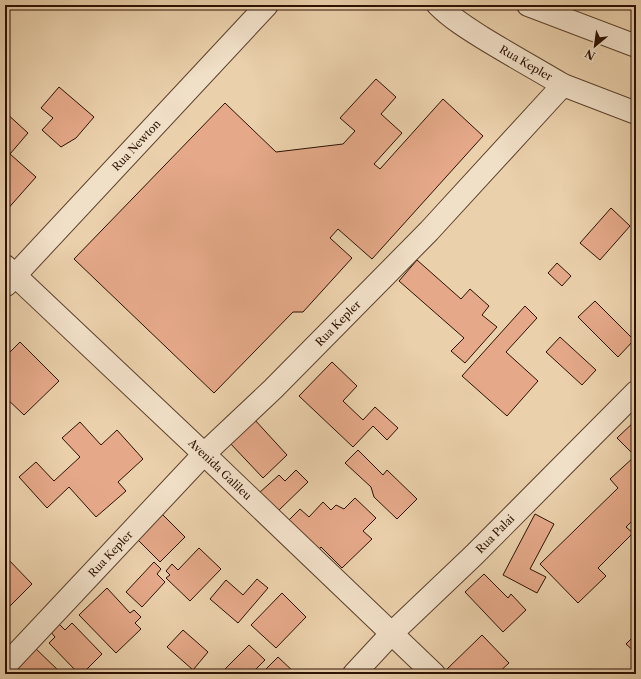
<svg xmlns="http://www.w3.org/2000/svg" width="641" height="679" font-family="'Libre Caslon Text',serif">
  <rect width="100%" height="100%" fill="#ead0ab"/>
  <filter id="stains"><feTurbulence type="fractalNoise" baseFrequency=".005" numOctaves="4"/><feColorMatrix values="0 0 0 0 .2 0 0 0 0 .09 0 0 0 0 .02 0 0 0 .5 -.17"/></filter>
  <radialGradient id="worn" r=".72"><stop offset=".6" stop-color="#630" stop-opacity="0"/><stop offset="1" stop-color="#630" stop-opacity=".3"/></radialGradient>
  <!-- building -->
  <path fill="#e5a989" stroke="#2c1102" d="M376 79 396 97 381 114 402 133 374 164 380 169 443 99 483 136 372 259 338 229 330 238 352 258 303 312H293L214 393 74 259 225 103 276 152 343 144 355 131 340 118Z
    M59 87 94 117 76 138 61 147 42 130 53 118 41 108Z
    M5 112 28 133 10 154 36 177 5 212Z
    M611 208 630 226 600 260 580 243Z
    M417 260 461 299 470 289 489 306 482 315 497 327 465 363 451 351 464 338 399 281Z
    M557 263 571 276 562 286 548 273Z
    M595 301 634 340 618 357 578 317Z
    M525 306 537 318 506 352 538 381 507 416 462 376Z
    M560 337 596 370 582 385 546 352Z
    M20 342 59 381 24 415 5 397V357Z
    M332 362 357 386 343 401 363 420 375 407 398 428 387 440 373 426 353 447 299 396Z
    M254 419 287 455 263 478 229 442Z
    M636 420V517L626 527 633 533 598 568 606 576 578 603 540 564 618 488 610 479 635 456 617 438Z
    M80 422 101 445 117 430 143 459 118 482 126 491 96 517 69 487 47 508 19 477 36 462 54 481 80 457 62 438Z
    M358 450 383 475 387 470 417 499 397 519 374 497 371 487 345 463Z
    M296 470 308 482 277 512 259 493 279 475 285 481Z
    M355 498 376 518 363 531 372 539 342 568 321 547 317 552 287 522 300 509 309 517 323 502 331 510 336 505 344 509Z
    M161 513 185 537 160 562 136 538Z
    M535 514 554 524 530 569 546 577 537 593 503 575Z
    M199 548 221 569 190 601 166 578 170 575 166 571 172 564 178 570Z
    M5 556 32 584 5 611Z
    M154 562 161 569 157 574 165 582 142 607 126 592Z
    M484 574 508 598 511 594 526 610 503 632 465 592Z
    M257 579 268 588 238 623 210 599 226 580 243 595Z
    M107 588 130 613 134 610 141 617 135 623 141 629 116 653 79 615Z
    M282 593 306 617 276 648 251 625Z
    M57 622 65 630 72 623 102 654 82 674H79L49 643 55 637 49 630Z
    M183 630 208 652 193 670 167 647Z
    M636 634V653L626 644Z
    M482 635 509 663 497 674H448L445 671Z
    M249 645 265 660 251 674H230L225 669Z
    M33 646 61 673 60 674H20L16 670 19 667 16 664Z
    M278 657 296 674H261Z"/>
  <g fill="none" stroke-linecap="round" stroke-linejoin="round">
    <!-- street casing -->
    <g stroke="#5c412c" stroke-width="24">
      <g id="street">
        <path d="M528 5 636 46"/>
        <path d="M563 85 636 113"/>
        <path id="s1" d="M5 266 204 454 434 674"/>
        <path id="s2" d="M6 285 267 5"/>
        <path id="s3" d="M5 666 204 454 273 389 429 231 563 85C536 69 509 54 483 38 467 28 451 18 438 5"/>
        <path id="s4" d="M354 674 392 633 474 555 636 392"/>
      </g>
    </g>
    <!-- street -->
    <use href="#street" stroke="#f1e0c8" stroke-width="22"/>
  </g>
  <g text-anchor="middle" stroke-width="3.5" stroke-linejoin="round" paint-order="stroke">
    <!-- street labels -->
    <g font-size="11" fill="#2c1102" stroke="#f1e0c8">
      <text transform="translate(526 63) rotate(30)" y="4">Rua Kepler</text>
      <text dy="4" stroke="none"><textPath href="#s2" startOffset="191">Rua Newton</textPath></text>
      <text dy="4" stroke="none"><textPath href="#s3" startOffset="478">Rua Kepler</textPath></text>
      <text dy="4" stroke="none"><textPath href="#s1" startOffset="296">Avenida Galileu</textPath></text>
      <text dy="4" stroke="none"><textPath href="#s4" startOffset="199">Rua Palai</textPath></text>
      <text dy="4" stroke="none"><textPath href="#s3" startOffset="154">Rua Kepler</textPath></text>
    </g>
  </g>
  <!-- margin -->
  <rect width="641" height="679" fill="none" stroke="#ead0ab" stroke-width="20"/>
  <rect x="6" y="6" width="629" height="667" fill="none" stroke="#2c1102" stroke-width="2"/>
  <rect x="10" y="10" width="621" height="659" fill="none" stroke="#2c1102"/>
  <!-- north arrow -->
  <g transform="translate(595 46) rotate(209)" stroke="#f1e0c8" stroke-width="3" paint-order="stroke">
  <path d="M0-3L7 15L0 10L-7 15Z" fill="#2c1102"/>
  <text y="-6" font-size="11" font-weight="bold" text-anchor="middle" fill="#2c1102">N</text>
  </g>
  <rect width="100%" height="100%" filter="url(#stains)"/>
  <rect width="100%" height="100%" fill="url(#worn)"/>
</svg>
